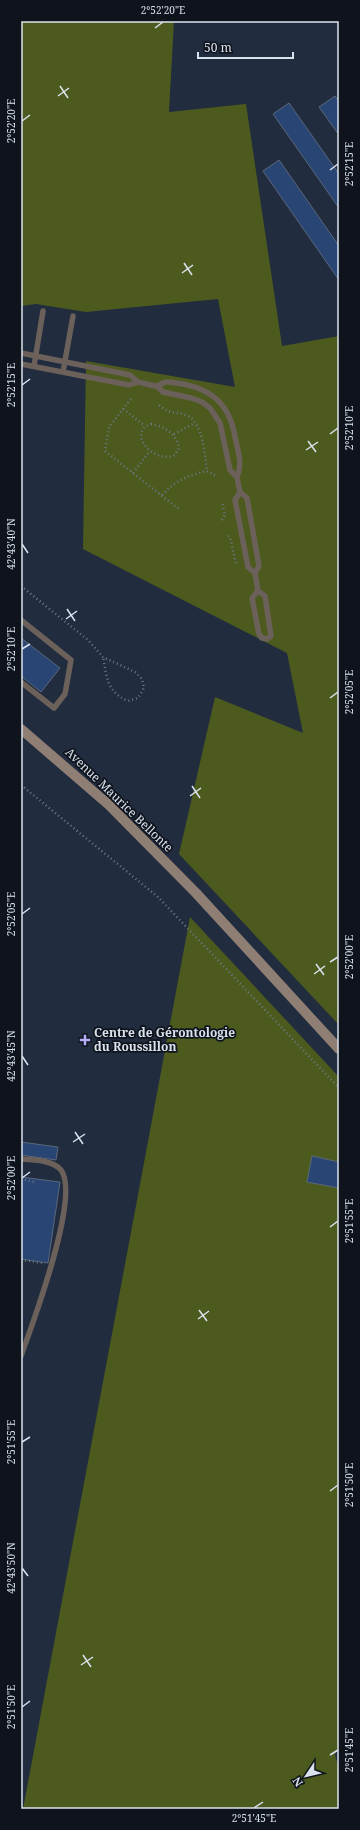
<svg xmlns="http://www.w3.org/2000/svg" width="360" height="1830" font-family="'Noto Serif',serif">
  <rect width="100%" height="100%" fill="#212c3e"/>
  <!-- green -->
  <path fill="#4d5a1e" d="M21 21H174L169 112 246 104 282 346 339 336V1025L179 854 215 697 303 733 287 653 83 549 86 361 235 387 218 299 86 312 36 304 21 306Z
    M190 917 339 1077V1744L335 1755 339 1769V1809H23Z"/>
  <!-- building -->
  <path fill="#294573" stroke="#5a677c" d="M335 96 339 101V135L319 107Z
    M289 103 339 174V208L273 114Z
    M279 160 339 246V280L263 171Z
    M21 638 60 668 41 692 21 676Z
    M21 1142 58 1147 56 1160 21 1155Z
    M312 1156 339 1162V1188L307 1182Z
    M21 1177 60 1182 48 1263 21 1259Z"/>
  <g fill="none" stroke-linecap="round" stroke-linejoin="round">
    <!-- path -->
    <path stroke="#6d7786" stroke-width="2.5" stroke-dasharray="1 3" stroke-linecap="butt" d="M131 399 109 427 105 451 180 510
      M159 405C173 417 176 410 188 416 203 424 205 456 207 471
      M123 409 145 426
      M151 424C164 426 177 434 179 448L175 455C154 465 126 432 151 424Z
      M174 434 195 423
      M133 473 150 451
      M162 495C175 481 188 475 207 471L216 476
      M222 520 225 515 222 502
      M228 536 230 537 236 564
      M21 586 88 640 103 657 135 672 142 679 144 688 138 698 128 701C107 692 107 678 103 657
      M21 785 158 897 339 1088
      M21 1179 35 1182
      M21 1260 43 1263"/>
    <!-- lane -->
    <path stroke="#6b615a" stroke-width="5.5" d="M21 353 130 375 138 382 129 385 21 364
      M34 366 43 311
      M63 372 73 316
      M138 382C144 383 151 386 157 386 161 385 164 381 168 382 205 385 229 399 235 437 238 451 243 464 237 477L230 470 220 423 210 408 202 402 191 398 163 392 157 386
      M237 477 240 492
      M255 573 248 567 235 500 240 492 247 498 259 566 255 573 258 591 265 596 271 636 267 639 262 638 259 634 252 598 258 591
      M21 620 71 660 65 694 54 708 21 682
      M21 1159C33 1160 53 1160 61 1170 81 1196 32 1325 21 1356"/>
    <!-- secondary -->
    <path stroke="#8e7e74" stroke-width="10" d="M21 729 109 805 196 893 339 1049"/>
  </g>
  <!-- ticks -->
  <path fill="none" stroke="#dae2ee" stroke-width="1.5" d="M155 28 163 22M60 86 68 98M58 96 69 88M22 121 30 115M330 170 338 164M184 263 192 275M182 273 193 265M22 385 30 379M330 434 338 428M308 441 316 452M306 450 318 442M22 544 28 553M67 609 75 621M66 619 77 611M22 649 30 644M330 698 338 692M192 786 200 798M190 796 201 788M22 914 30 908M330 962 338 957M316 964 324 975M314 974 325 966M22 1056 28 1065M75 1132 83 1144M73 1142 85 1134M22 1178 30 1172M330 1227 338 1221M199 1310 207 1321M198 1319 209 1311M22 1442 30 1437M330 1491 338 1485M22 1568 28 1576M83 1655 91 1667M81 1665 93 1657M22 1707 30 1701M330 1755 338 1750M254 1808 263 1802"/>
  <!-- markers -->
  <path fill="#b1adfa" stroke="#0f141c" stroke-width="1.5" d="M83 1034h4v4h4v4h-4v4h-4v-4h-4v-4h4z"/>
  <g text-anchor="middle" stroke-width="3.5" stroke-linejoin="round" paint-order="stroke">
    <!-- street labels -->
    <g font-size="12" fill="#dae2ee" stroke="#0f141c">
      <text transform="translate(119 800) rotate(44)" y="4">Avenue Maurice Bellonte</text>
    </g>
    <!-- poi labels -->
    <g font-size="12" font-weight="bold" fill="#dae2ee" stroke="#0f141c" text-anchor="start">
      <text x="94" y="1037">Centre de Gérontologie<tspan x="94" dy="14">du Roussillon</tspan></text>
    </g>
  </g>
  <!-- border -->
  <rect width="360" height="1830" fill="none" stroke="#0f141c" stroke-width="44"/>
  <!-- north arrow -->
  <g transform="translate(306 1776) rotate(235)" stroke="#0f141c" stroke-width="3" paint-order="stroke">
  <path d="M0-3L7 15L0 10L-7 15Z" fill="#dae2ee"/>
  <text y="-6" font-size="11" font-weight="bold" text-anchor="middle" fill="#dae2ee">N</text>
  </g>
  <!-- scale -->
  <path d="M198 52v6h95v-6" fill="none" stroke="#dae2ee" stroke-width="2"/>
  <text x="204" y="52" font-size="12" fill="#dae2ee" stroke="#0f141c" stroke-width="3" paint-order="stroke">50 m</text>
  <rect x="22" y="22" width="316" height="1786" fill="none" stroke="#dae2ee" stroke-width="1.5"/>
  <g font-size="10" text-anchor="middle" fill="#dae2ee">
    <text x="163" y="14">2°52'20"E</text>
    <text transform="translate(11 121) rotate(-90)" y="4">2°52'20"E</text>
    <text transform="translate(349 164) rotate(-90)" y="4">2°52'15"E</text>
    <text transform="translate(11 385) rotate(-90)" y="4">2°52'15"E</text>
    <text transform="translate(349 428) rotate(-90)" y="4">2°52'10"E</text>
    <text transform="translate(11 544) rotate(-90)" y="4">42°43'40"N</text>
    <text transform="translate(11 649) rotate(-90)" y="4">2°52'10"E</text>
    <text transform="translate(349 692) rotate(-90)" y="4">2°52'05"E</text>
    <text transform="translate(11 914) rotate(-90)" y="4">2°52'05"E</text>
    <text transform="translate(349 957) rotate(-90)" y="4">2°52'00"E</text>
    <text transform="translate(11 1056) rotate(-90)" y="4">42°43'45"N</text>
    <text transform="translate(11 1178) rotate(-90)" y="4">2°52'00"E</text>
    <text transform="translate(349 1221) rotate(-90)" y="4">2°51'55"E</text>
    <text transform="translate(11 1442) rotate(-90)" y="4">2°51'55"E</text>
    <text transform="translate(349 1485) rotate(-90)" y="4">2°51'50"E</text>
    <text transform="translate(11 1568) rotate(-90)" y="4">42°43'50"N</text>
    <text transform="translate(11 1707) rotate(-90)" y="4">2°51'50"E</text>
    <text transform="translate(349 1750) rotate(-90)" y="4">2°51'45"E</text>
    <text x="254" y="1822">2°51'45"E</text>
  </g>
</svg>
